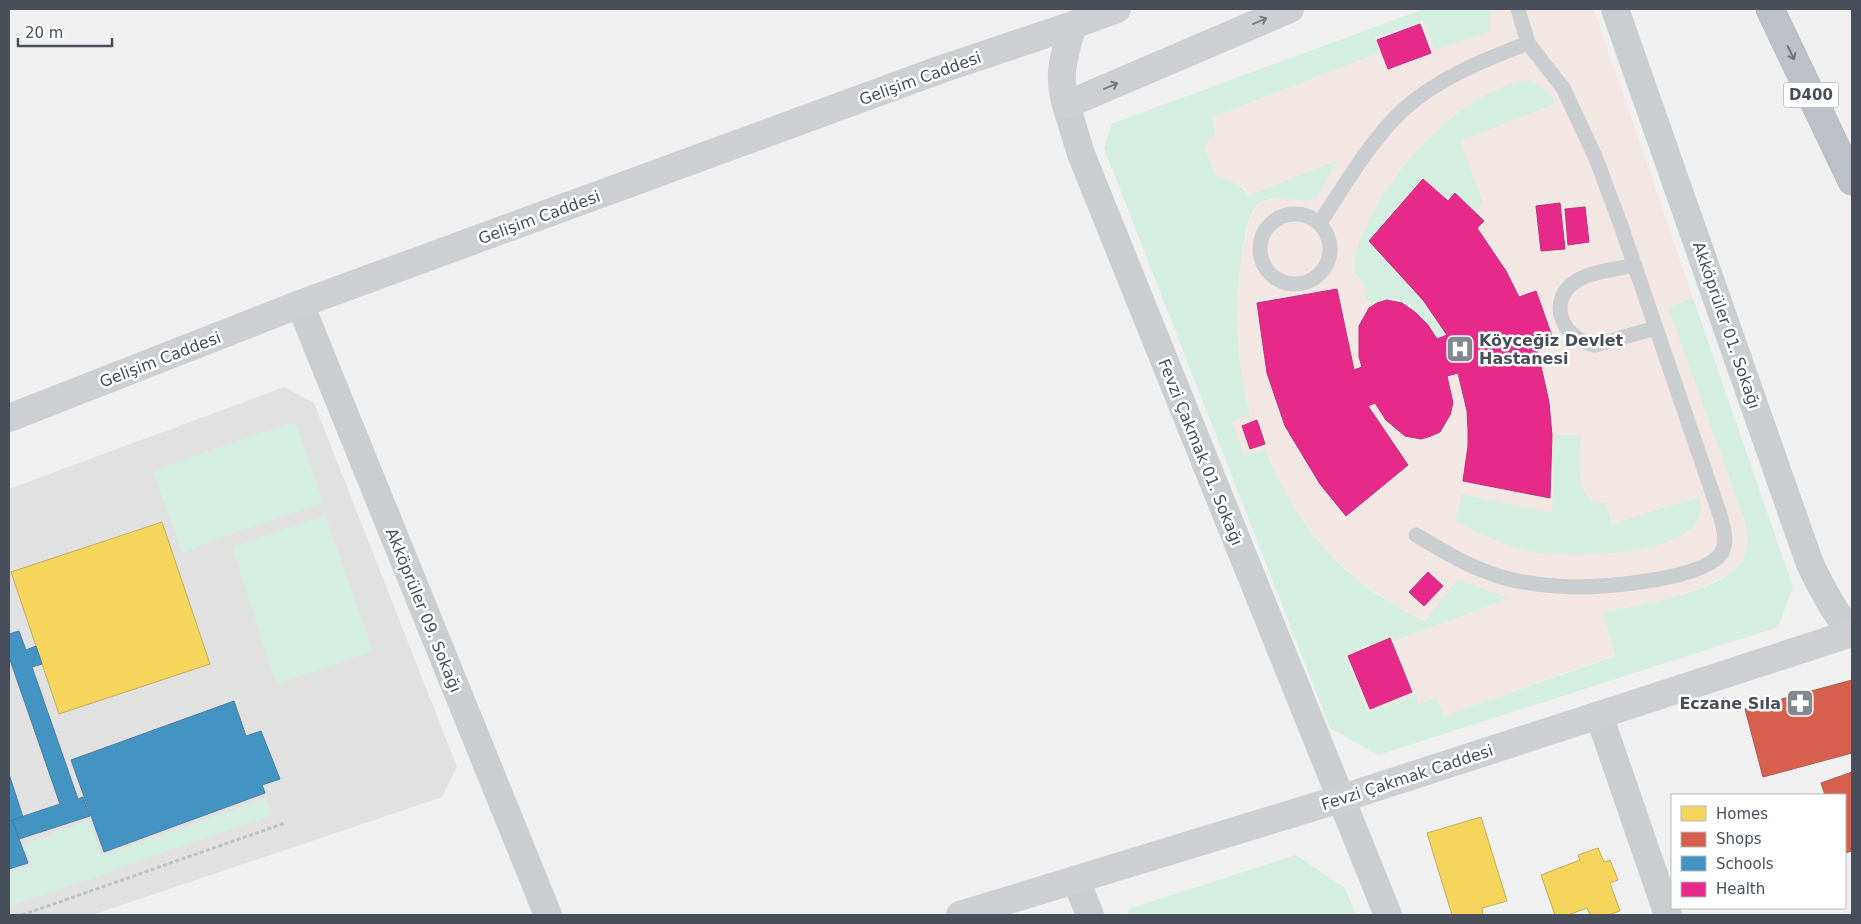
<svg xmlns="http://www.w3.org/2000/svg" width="1861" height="924" font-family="'DejaVu Sans',sans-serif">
  <rect width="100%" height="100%" fill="#f0f0f0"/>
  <!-- education -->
  <path fill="#e2e1e1" d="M284 387 314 403 457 767 442 797 92 915H9V489Z"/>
  <!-- medical -->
  <path fill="#f3e7e4" d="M1490 9H1594L1693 298 1668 307 1744 519 1748 537 1746 552 1740 563 1731 572 1703 587 1658 601 1603 612 1615 655 1444 716 1419 705 1416 695 1368 713 1345 655 1392 635 1395 641 1509 598 1425 621 1399 608 1363 584 1322 547 1307 530 1290 505 1265 449 1244 455 1232 421 1243 388 1238 364 1236 302 1240 265 1250 218 1260 203 1275 199 1338 161 1249 195 1244 187 1216 175 1205 155V143L1209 139 1211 117 1379 53 1373 39 1423 21 1435 50 1490 32Z"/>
  <!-- green -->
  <path fill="#d5eee2" d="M1424 9H1490V32L1435 50 1423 21 1374 38 1379 53 1212 117 1216 135 1209 139 1204 149 1216 175 1239 185 1249 195 1338 160 1317 197 1312 200C1296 203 1274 193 1260 203 1249 210 1247 229 1244 241 1233 302 1235 354 1250 414L1232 421 1244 455 1265 449C1297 530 1345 584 1425 621L1457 580 1510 598 1394 641 1391 636 1345 655 1368 713 1416 695 1419 705 1436 698 1444 716 1615 656 1603 612C1639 605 1716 593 1740 564 1750 550 1748 534 1744 519L1668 307 1693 298 1793 587 1778 627 1378 755 1330 728 1104 148 1111 124Z
    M1527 80 1541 85 1557 103 1460 141 1483 203 1475 211 1455 192 1448 199 1423 177 1368 241 1418 296 1445 333 1437 337C1427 321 1410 298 1387 298 1383 299 1377 302 1372 304L1366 299C1364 294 1366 288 1364 284 1361 278 1354 276 1354 268 1361 198 1456 90 1527 80Z
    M295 421 323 502 182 552 153 471Z
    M1555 435H1581C1581 456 1574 490 1595 503H1606L1612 524 1699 497C1720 558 1565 559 1529 551 1503 545 1479 533 1455 521L1462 494 1552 513Z
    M325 515 373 651 277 685 232 547Z
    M266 798 272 815 9 907V874L32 865 24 844 89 821 102 856Z
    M1296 855 1345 888 1356 915H1126L1131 908Z"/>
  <!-- homes -->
  <path fill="#f6d55c" stroke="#c2ad5c" d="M162 522 210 664 59 714 11 572Z
    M1481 817 1507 901 1482 908 1483 915H1452L1427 833Z
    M1598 848 1604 862 1610 860 1618 880 1610 883 1620 911 1608 915H1590L1587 908 1568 915H1555L1541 875 1580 860 1578 855Z"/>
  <!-- shops -->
  <path fill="#d6604d" stroke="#ab5b51" d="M1852 680V753L1763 777 1745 709Z
    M1852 772V851L1845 853V795H1825L1821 783Z"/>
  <!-- schools -->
  <path fill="#4393c3" stroke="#447fa4" d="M19 631 26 650 36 646 42 664 32 667 78 799 83 797 90 816 19 839 12 820 60 804 9 657V634Z
    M234 701 246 736 261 731 280 779 262 785 265 793 104 852 71 760Z
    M9 774 23 817 12 820 28 863 9 869Z"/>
  <!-- health -->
  <path fill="#e7298a" stroke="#b7347c" d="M1420 24 1431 53 1388 69 1377 40Z
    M1423 179 1448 201 1455 193 1484 221 1477 228 1506 271 1519 297 1536 291 1553 339 1536 344 1549 402 1552 435 1550 498 1463 481 1468 446V429L1467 411 1458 373 1447 376 1453 403 1450 415 1440 432 1431 436 1421 439 1405 436 1386 420 1375 403 1368 406 1408 465 1346 516 1320 484 1285 426 1267 373 1257 303 1337 289 1354 370 1362 367 1359 357V326L1369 308 1377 303 1387 300 1402 303 1415 312 1428 325 1437 339 1447 335 1423 300 1369 241Z
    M1560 203 1565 249 1541 251 1536 206Z
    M1585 207 1589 242 1568 245 1565 209Z
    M1257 420 1265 444 1250 449 1242 426Z
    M1428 572 1443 586 1424 606 1409 592Z
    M1390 638 1412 692 1370 709 1348 656Z"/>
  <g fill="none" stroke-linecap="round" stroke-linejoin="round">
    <!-- highway casing -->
    <g stroke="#b5b8be" stroke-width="29">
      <path id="highway" d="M1770 9 1852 181"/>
    </g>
    <!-- path -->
    <path stroke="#bac4c2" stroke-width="3" stroke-dasharray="4 2.5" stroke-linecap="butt" d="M22 915 285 823"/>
    <!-- lane -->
    <path stroke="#cbced1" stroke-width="15" d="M1260 249a35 35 0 1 1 70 0a35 35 0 1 1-70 0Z
      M1319 224C1345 185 1369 142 1403 110 1438 78 1484 60 1528 43
      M1635 265C1617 269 1594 271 1578 280 1546 298 1560 339 1595 345L1656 328
      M1416 535C1440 549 1464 564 1490 573 1515 583 1546 586 1573 587 1604 587 1706 580 1722 552 1728 541 1723 526 1720 515L1620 223 1595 156 1563 88 1528 43 1518 9"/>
    <!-- street -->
    <path stroke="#cbced1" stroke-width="28" d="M1615 9 1810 564C1822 589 1834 612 1852 634
      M1066 105 1081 154 1388 915
      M300 304 548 915
      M1599 715 1668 915
      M1076 880 1090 915"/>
    <!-- secondary -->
    <path stroke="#cdcfd2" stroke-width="28" d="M1117 9 1073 25C1064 56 1057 74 1066 105L1290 9
      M9 418 300 304 939 70 1073 25
      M960 915 1340 799 1852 633"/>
    <!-- highway -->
    <use href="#highway" stroke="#bdc0c6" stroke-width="28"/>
  </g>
  <!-- one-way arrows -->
  <defs><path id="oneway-shaft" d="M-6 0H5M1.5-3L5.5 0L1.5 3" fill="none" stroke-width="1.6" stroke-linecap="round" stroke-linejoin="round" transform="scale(1.25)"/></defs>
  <g stroke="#777c85">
    <use href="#oneway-shaft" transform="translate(1260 21) rotate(-23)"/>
    <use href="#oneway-shaft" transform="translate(1111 86) rotate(-23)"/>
  </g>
  <use stroke="#6b717b" href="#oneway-shaft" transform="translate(1791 53) rotate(64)"/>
  <!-- icons -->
  <defs>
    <g id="hospital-square" transform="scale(1.4375)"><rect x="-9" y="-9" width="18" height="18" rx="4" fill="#83878f" stroke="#fff"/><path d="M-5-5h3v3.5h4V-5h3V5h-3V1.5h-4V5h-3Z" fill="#fff"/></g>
    <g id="pharmacy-square" transform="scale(1.4375)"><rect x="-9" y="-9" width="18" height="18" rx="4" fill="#83878f" stroke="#fff"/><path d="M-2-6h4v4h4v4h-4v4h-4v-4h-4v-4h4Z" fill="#fff"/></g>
  </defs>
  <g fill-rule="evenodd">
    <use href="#hospital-square" x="1460" y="349"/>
    <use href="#pharmacy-square" x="1800" y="703"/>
  </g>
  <g text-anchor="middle" stroke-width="5" stroke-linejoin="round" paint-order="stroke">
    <!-- shield labels -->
    <rect fill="#fff" stroke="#7f848c" stroke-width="1" x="1783.5" y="82.5" width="55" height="25" rx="4"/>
    <g font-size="15" font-weight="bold" fill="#484f5b">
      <text x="1811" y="100">D400</text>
    </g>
    <!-- street labels -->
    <g font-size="16" fill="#484f5b" stroke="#fff">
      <text transform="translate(920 78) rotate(-20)" y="6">Gelişim Caddesi</text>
      <text transform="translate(539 217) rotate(-20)" y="6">Gelişim Caddesi</text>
      <text transform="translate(1727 325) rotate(71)" y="6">Akköprüler 01. Sokağı</text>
      <text transform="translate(160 359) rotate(-21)" y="6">Gelişim Caddesi</text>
      <text transform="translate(1201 452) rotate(68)" y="6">Fevzi Çakmak 01. Sokağı</text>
      <text transform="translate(424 610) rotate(68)" y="6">Akköprüler 09. Sokağı</text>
      <text transform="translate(1407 777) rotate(-18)" y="6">Fevzi Çakmak Caddesi</text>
    </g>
    <!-- poi labels -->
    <g font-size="16" font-weight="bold" fill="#484f5b" stroke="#fff" text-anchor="start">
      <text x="1479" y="346">Köyceğiz Devlet<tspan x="1479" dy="18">Hastanesi</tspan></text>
      <text x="1781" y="709" text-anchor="end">Eczane Sıla</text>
    </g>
  </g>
  <!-- border -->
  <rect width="1861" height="924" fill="none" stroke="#484f5b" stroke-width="20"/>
  <!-- legend -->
  <rect x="1671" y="794" width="175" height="115" fill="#ffffff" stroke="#b6b9bd"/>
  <rect x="1681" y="806" width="25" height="15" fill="#f6d55c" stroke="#b6b9bd"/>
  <text x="1716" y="819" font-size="15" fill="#484f5b">Homes</text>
  <rect x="1681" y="832" width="25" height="15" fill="#d6604d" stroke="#b6b9bd"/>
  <text x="1716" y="844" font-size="15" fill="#484f5b">Shops</text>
  <rect x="1681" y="856" width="25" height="15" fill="#4393c3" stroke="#b6b9bd"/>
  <text x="1716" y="869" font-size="15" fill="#484f5b">Schools</text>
  <rect x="1681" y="882" width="25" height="15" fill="#e7298a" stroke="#b6b9bd"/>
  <text x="1716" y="894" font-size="15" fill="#484f5b">Health</text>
  <!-- scale -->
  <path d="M18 38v8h94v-8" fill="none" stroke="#484f5b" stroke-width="2.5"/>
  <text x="25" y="38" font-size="15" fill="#484f5b" stroke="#ffffff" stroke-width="4" paint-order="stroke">20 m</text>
</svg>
